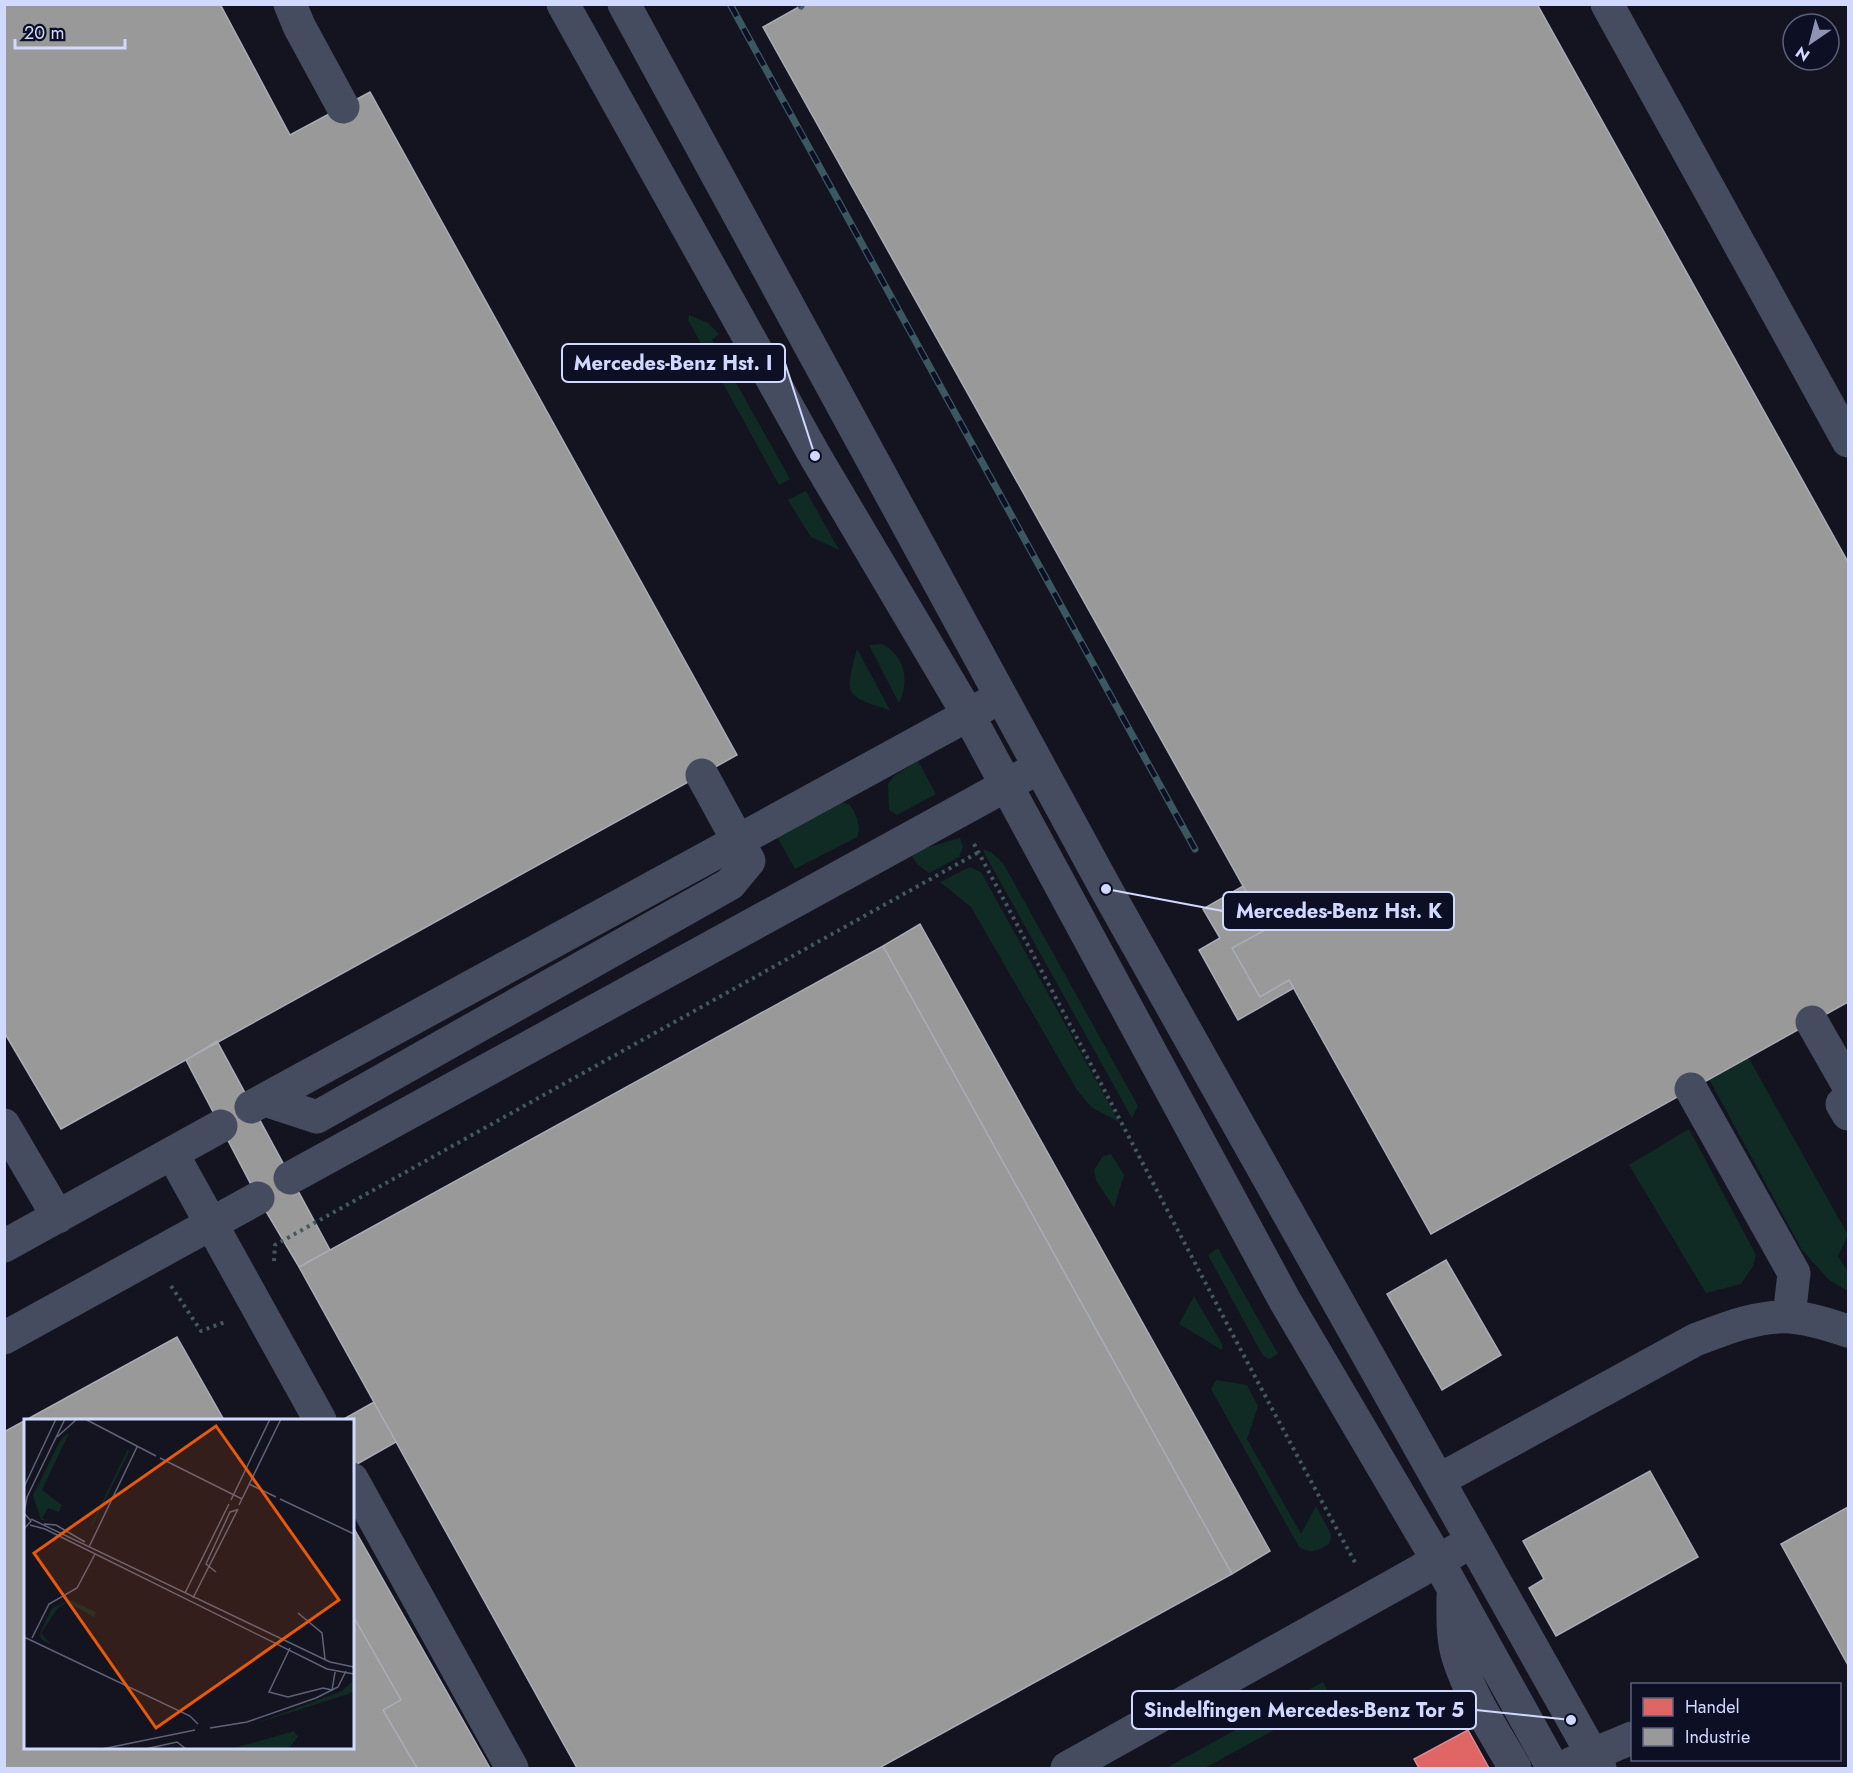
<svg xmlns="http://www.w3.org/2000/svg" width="1853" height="1773" font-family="Jost,sans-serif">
  <rect width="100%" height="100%" fill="#13141f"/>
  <!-- green -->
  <path fill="#102b24" d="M689 315 708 323 719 334 712 340 790 479 779 485 688 320Z
    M806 491 839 550 811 537 788 500Z
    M882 644C905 656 910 680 899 703L869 645Z
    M857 649 890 710C843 696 845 695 857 649Z
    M918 761 936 794 897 815 889 810 888 784 895 775Z
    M837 801 849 804C856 813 862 827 857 837L795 869 775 833Z
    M960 838 963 847 959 857 929 873 917 864 912 856 915 851Z
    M982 849 991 852 1003 863 1138 1106 1132 1118Z
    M970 867 981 872 1119 1122 1091 1107 1077 1090 971 907 940 882Z
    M1748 1057 1848 1235 1838 1256 1848 1272V1291L1829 1280 1802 1250 1709 1079Z
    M1689 1129 1756 1255 1753 1266 1741 1284 1706 1293 1629 1165Z
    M1111 1154 1124 1175 1114 1208 1096 1180 1094 1170 1103 1156Z
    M1218 1248 1278 1354 1269 1359 1263 1356 1208 1255Z
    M1194 1296 1222 1344V1350L1179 1324Z
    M1216 1380 1247 1385 1258 1406 1247 1439 1301 1534 1316 1506 1331 1534 1330 1543C1318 1551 1311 1554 1299 1547L1211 1389Z
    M1323 1682 1332 1698 1205 1768H1166Z"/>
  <!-- shops -->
  <path fill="#e06666" stroke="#dc8894" stroke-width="1.5" d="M1468 1730 1489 1768H1419L1414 1759Z"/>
  <!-- industry -->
  <path fill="#999" stroke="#aaacb8" stroke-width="1.5" d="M4 4H220L290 135 370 92 737 755 61 1129 4 1032Z
    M804 4H1537L1848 562V1002L1431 1234 1289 980 1260 997 1232 948 1267 929 763 27Z
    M1243 886 1267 929 1232 948 1260 997 1289 980 1294 988 1238 1020 1199 950 1220 938 1203 909Z
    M920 924 1270 1551 1232 1574 883 946Z
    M883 946 1232 1574 879 1768H577L299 1267Z
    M217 1041 330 1250 299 1267 258 1198 186 1060Z
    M1446 1260 1501 1355 1442 1390 1387 1294Z
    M177 1337 224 1420H26V1748H352V1614L401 1700 383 1710 417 1768H4V1432Z
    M374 1402 396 1442 352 1467V1420H342Z
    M1650 1471 1698 1557 1556 1636 1529 1588 1544 1579 1523 1541Z
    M1848 1507V1665L1781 1544Z
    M352 1525 490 1768H417L383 1710 401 1700 352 1614Z"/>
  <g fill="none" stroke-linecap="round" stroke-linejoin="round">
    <!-- path -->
    <path stroke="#43595f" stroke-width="4" stroke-dasharray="3 4.5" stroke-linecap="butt" d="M974 844C1103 1084 1226 1327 1357 1566
      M274 1261 275 1245 979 852
      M171 1286 201 1331 225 1322"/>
    <!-- minor -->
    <path stroke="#464c60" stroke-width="33" d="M290 4 299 26 343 107
      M563 4 815 456 969 716 1284 1299 1438 1561 1553 1768
      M624 4 1106 889 1600 1768
      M1607 4 1848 441
      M1812 1022 1848 1085
      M1691 1089 1794 1273 1789 1317
      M1848 1100 1842 1104 1848 1114
      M251 1107 988 704
      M4 1125 58 1217
      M172 1153 320 1420
      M290 1178 1025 775
      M4 1246 221 1126
      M4 1338 258 1198
      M352 1479 512 1768
      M1439 1480 1695 1340C1724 1329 1758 1315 1790 1317 1809 1318 1830 1325 1848 1331
      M1453 1597C1453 1617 1452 1638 1458 1657 1470 1696 1495 1733 1515 1768
      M1572 1763 1632 1738
      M1067 1768 1457 1550"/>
    <!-- rail casing -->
    <g stroke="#3b5860" stroke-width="7">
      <path id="rail" d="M730 4 1195 849
        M800 4 801 6"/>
    </g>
    <!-- rail -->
    <use href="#rail" stroke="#0d1025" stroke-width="4.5" stroke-dasharray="14" stroke-linecap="butt"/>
    <!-- minor-bridge -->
    <path stroke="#464c60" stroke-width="33" d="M265 1100 317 1117 730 884 749 861 702 775"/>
  </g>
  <!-- overview -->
  <g transform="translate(24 1419)">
    <rect width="330" height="330" fill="#13141f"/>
    <path d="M45 14 18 71 38 86 35 93 24 89 18 99 23 102 17 101 9 76 37 20ZM104 30 105 33 68 107 67 106ZM46 181 72 193 70 198 43 183 33 190 17 214 27 225 17 220 16 214 28 189ZM330 261V272L324 275 230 305 318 272ZM270 312 274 318 264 330H207Z" fill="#102b24"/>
    <path fill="none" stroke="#5f6379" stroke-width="1.5" d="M61 0 132 37M33 18 53 0M136 39 218 80M225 65 252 78M0 68 32 0M256 80 330 115M207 81 246 0M215 86 257 0M0 94 3 78 41 0M0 94 7 102 0 110M7 100 306 243 330 248M20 105 32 106 61 123M6 106 21 110 303 250 330 255M65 128 113 28M192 153 182 145 206 93 213 91M161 174 205 85M169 179 214 90M274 194 298 214 301 240M0 218 166 297 174 305M8 219 25 185 53 169 71 135M266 229 245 273 264 278 299 269 308 271 311 253M186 309 223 303 292 279 314 268 322 252M78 330 171 311M121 330 153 323 162 330"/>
    <path fill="#e8590c" fill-opacity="0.15" stroke="#e8590c" stroke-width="3" d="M192 7 315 181 132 309 10 134Z"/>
    <rect width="330" height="330" fill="none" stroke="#d1d9ff" stroke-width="3"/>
  </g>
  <!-- callouts -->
  <path fill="none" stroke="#d1d9ff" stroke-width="2" d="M815 456L785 363M1106 889L1223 911M1571 1720L1476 1710"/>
  <g fill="#d1d9ff" stroke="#0d1025" stroke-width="2">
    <circle cx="815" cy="456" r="6"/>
    <circle cx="1106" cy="889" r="6"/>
    <circle cx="1571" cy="1720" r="6"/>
  </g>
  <g fill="#0d1025" stroke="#d1d9ff" stroke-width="2">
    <rect x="562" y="344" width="223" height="38" rx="6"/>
    <rect x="1223" y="892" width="231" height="38" rx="6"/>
    <rect x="1132" y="1691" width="344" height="38" rx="6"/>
  </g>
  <g font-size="20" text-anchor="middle" font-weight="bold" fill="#d1d9ff">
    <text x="673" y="370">Mercedes-Benz Hst. I</text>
    <text x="1339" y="918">Mercedes-Benz Hst. K</text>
    <text x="1304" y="1717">Sindelfingen Mercedes-Benz Tor 5</text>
  </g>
  <!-- border -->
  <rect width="1853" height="1773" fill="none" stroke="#d1d9ff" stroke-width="12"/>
  <!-- legend -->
  <rect x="1631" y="1683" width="210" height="78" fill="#0d1025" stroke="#5b607c" stroke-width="1.5"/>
  <rect x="1643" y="1698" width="30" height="18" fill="#e06666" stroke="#5b607c" stroke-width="1.5"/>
  <text x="1685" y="1713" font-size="18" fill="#d1d9ff">Handel</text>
  <rect x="1643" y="1728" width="30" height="18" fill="#999999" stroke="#5b607c" stroke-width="1.5"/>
  <text x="1685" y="1743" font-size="18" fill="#d1d9ff">Industrie</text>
  <!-- north arrow -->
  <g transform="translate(1811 42) rotate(215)"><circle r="28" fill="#0d1025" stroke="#5b607c" stroke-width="1.5"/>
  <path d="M0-4.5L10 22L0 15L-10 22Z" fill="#8e94b1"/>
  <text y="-9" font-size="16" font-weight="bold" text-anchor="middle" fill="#d1d9ff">N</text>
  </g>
  <!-- scale -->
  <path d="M15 39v9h110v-9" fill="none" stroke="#d1d9ff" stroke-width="3"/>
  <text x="24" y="39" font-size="18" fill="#d1d9ff" stroke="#0d1025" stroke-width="4.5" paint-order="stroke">20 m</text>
</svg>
